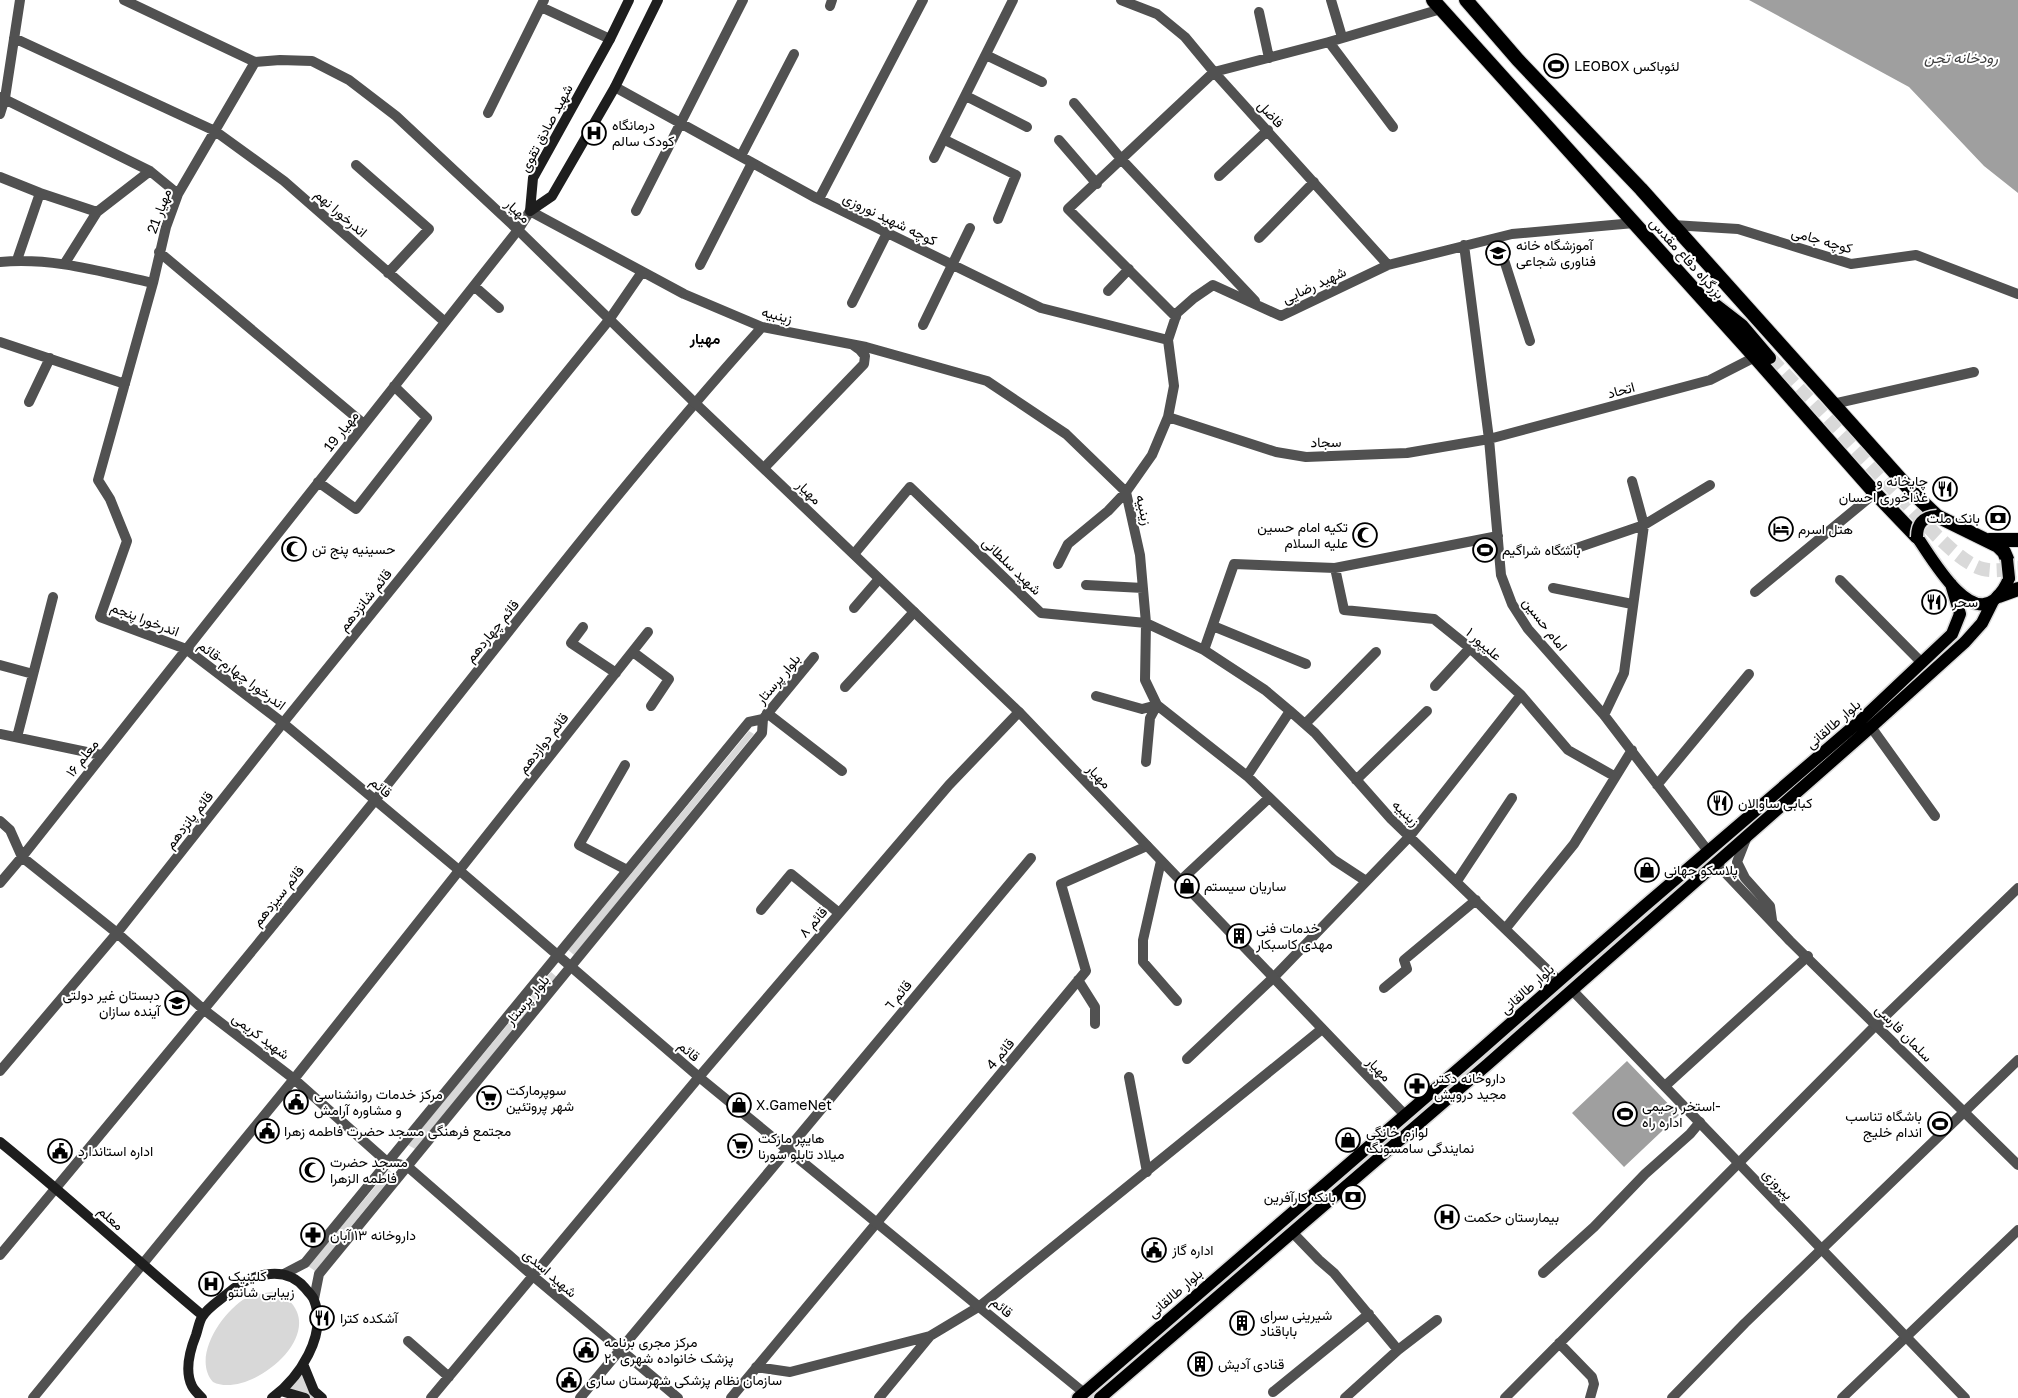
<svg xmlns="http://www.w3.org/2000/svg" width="2018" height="1398" font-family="'Golos Text',Vazirmatn,sans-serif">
  <rect width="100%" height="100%" fill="#fff"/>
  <!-- green -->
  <path fill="#d8d8d8" d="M749 731 754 734 574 955 568 950Z
    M1705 861 1707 866 1096 1398H1081Z
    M551 972 558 978 415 1149 408 1145Z
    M389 1170 394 1174 315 1271 308 1266Z
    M276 1291C285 1297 293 1302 297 1312 312 1349 244 1398 213 1382 191 1357 223 1311 246 1298 255 1294 266 1293 276 1291Z
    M301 1370 317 1398H311L286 1389Z"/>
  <!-- water -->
  <path fill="#9f9f9f" d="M1749 0H2018V193L1984 166 1909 87Z
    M1627 1061 1679 1115 1624 1167 1572 1113Z"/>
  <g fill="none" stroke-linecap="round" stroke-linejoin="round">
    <!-- trunk-tunnel -->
    <path stroke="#d9d9d9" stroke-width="14" stroke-dasharray="14 7" stroke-linecap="butt" d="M1770 358 1936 535C1949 547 1965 564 1983 569 1994 572 2007 569 2018 568"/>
    <!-- primary casing -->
    <g stroke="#dbdbdb" stroke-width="15">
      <path id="primary" d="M1707 298 1742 325 1770 358
        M1917 537C1930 555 1967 622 1994 600 2001 594 2006 587 2009 578
        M1078 1398 1478 1052 1642 908 1861 720 1952 634 1960 614 1951 584
        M1100 1398 1488 1064 1871 727 1965 642 1982 623 1993 601"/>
    </g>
    <!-- trunk casing -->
    <g stroke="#dbdbdb" stroke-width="16">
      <path id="trunk" d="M1433 0 1755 357 1875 493 1917 537
        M1466 0 1518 60 1641 189 1913 493 1937 516 1998 546 2004 552 2007 559
        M1989 540H2018
        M1999 596 2018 589"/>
    </g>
    <!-- minor -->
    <path stroke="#515151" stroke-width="10" d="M1121 0 1157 14 1185 37 1214 72 1388 265
      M1331 0 1342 37
      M830 6 832 0
      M541 7 610 39
      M1259 12 1269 58
      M14 38 215 131 284 181 445 322
      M1329 42 1393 127
      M986 55 1042 82
      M615 87 816 198 1041 308 1168 340
      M966 96 1027 127
      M0 97 150 171 178 194
      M1074 103 1122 160 1255 301
      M488 113 544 0
      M0 114 5 98 20 0
      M945 140 1016 175 998 219
      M1059 140 1097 184
      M741 156 794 54
      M934 158 1013 0
      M356 165 429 229 388 273
      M1219 176 1268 130
      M0 177 40 193 97 212
      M819 199 923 0
      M636 211 743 0
      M1673 225 1738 229 1851 264 1916 255 2018 294
      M1259 238 1314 182
      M1497 238 1530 341
      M1464 245 1489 439 1501 575 1512 604 1528 629 1604 715 1708 851
      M159 252 364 424
      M17 260 40 193
      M0 262C53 257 102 272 153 283
      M65 263 97 212 150 171
      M700 265 752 163
      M474 286 499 308
      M1108 291 1129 269
      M852 303 887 233
      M1176 317 1068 209 1214 72 1329 42 1441 9
      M923 325 970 228
      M0 342 125 384
      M29 402 50 358
      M1833 404 1974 372
      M1168 417 1276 452 1306 457 1407 453 1489 439 1710 380 1755 357
      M764 468 864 364 865 356 860 350 853 345
      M318 482 356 509 427 418 394 386
      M1565 552 1644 525 1710 485
      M854 554 910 487 1041 613 1146 623 1145 680 1157 705 1247 776 1334 860 1366 881
      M1058 564 1068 544 1108 511 1126 492 1152 455 1168 417 1174 386 1168 340 1177 313 1194 298 1213 285 1281 316 1388 265 1512 234 1634 223
      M1335 568 1344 610 1434 619 1470 648 1521 695 1568 750 1614 776
      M1840 580 1922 663
      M1086 585 1143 588
      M1553 588 1632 604
      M1755 592 1875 493
      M854 608 879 579
      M1213 626 1306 664
      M583 627 571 643 616 673
      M186 649 100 617 127 541 110 499 98 480 153 283 166 227 178 194 255 62
      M1204 650 1234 564 1335 568 1498 536
      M633 652 669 679 651 706
      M0 665 33 674
      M1435 686 1470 648
      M845 687 914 612
      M1096 696 1142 709 1157 705
      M767 713 842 771
      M1604 715 1624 673 1644 525 1632 481
      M1305 724 1376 652
      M1871 727 1935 816
      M0 734 101 755
      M17 737 53 597
      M1146 762 1150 718 1157 705
      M625 765 579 845 627 870
      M1247 776 1290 711
      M1356 780 1427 711
      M1657 785 1749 674
      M0 821 10 830 22 857 117 933 203 1009 294 1079 386 1161 407 1166 533 1276 678 1398
      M1161 861 1143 940V962L1177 1001
      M1180 881 1269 798
      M1457 881 1512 798
      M0 883 22 857 518 230 530 211 684 294 762 327 866 347 987 381 1066 434 1126 492 1140 555 1146 623 1204 650 1265 690 1290 711 1315 733 1391 819 1559 981
      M761 910 791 874 839 913
      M1506 928 1574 844 1632 750
      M1078 980 1095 1007V1024
      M1384 988 1407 969 1404 960 1476 900
      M1187 1059 1273 978 1410 836 1521 695
      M0 1071 117 933 283 723 609 320 642 272
      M1129 1077 1147 1172
      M1665 1086 1808 956
      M1292 1232 1319 1260 1334 1273 1398 1350 1345 1398
      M0 1255C126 1104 252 952 376 799 503 640 626 478 762 327
      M1543 1273 1594 1227 1645 1174 1690 1134 1700 1122
      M408 1341 449 1377
      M1559 1343 1592 1377 1594 1384 1590 1398
      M1398 1350 1437 1320
      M756 1367 790 1372 930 1336
      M1273 1392 1369 1314
      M33 1398 294 1079 648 632
      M431 1398 699 1077 949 785 1019 712
      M580 1398 1031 858
      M731 1398 1086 971 1061 884 1147 846
      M879 1398 930 1336 980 1306 1322 1029
      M1505 1398 1876 1025 2018 888
      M1672 1398 1745 1323 2018 1060
      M1842 1398 2018 1230"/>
    <!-- tertiary -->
    <path stroke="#515151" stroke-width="10" d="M124 0 255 62 280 60 312 61 349 80 396 116 518 230 694 402 1019 712 1405 1115
      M186 649 283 723 460 871 699 1077 1083 1392
      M1746 839 1737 862 1745 878 1770 906 1772 920
      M1716 863 1790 941 2018 1165
      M1572 990 1965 1398
      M284 1274 305 1263 749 722 763 719
      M314 1299 319 1274 762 733 763 719 814 657"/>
    <!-- secondary -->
    <path stroke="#1e1e1e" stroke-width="10" d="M530 211 552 196 615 87 658 0
      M530 211 533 178 610 39 629 0
      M0 1142C69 1198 134 1258 202 1315
      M303 1364 314 1391 322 1398
      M281 1391 305 1398
      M202 1398C199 1395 194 1390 192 1386 184 1370 190 1350 196 1335 198 1329 199 1322 202 1317 207 1308 220 1300 227 1294 248 1275 284 1263 305 1288 308 1292 313 1296 314 1300 328 1335 299 1378 272 1398"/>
    <!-- primary -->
    <use href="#primary" stroke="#000" stroke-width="12"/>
    <!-- trunk -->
    <use href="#trunk" stroke="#000" stroke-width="14"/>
    <!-- primary-bridge casing -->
    <g stroke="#dbdbdb" stroke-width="15" stroke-linecap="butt">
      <path id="primary-bridge" d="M1917 537C1917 523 1923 517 1937 516
        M2007 559 2009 578"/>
    </g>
    <!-- primary-bridge -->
    <use href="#primary-bridge" stroke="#000" stroke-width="12"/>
  </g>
  <!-- icons -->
  <defs>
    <g id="stadium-ring" transform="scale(1.25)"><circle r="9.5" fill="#fff" stroke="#000" stroke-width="1.5"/><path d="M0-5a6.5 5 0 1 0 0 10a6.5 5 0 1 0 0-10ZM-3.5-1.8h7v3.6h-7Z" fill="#000"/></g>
    <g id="hospital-ring" transform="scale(1.25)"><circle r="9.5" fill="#fff" stroke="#000" stroke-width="1.5"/><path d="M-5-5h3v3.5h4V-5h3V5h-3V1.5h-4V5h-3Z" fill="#000"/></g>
    <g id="school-ring" transform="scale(1.25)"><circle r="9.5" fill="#fff" stroke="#000" stroke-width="1.5"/><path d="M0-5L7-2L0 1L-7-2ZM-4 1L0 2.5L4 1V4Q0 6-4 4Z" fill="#000"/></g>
    <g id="restaurant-ring" transform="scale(1.25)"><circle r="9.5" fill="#fff" stroke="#000" stroke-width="1.5"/><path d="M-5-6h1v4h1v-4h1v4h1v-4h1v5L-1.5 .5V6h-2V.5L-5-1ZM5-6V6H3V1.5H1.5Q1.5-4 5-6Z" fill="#000"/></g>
    <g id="bank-ring" transform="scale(1.25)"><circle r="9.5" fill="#fff" stroke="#000" stroke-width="1.5"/><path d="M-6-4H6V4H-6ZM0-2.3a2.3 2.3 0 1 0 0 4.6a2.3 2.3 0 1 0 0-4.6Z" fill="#000"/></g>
    <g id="hotel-ring" transform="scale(1.25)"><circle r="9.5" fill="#fff" stroke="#000" stroke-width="1.5"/><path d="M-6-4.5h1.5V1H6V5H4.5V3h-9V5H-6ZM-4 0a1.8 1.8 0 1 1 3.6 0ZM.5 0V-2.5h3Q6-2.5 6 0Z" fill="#000"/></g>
    <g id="mosque-ring" transform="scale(1.25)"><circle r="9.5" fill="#fff" stroke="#000" stroke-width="1.5"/><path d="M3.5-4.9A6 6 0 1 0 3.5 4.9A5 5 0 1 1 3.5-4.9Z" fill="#000"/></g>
    <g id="shop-ring" transform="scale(1.25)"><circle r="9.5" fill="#fff" stroke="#000" stroke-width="1.5"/><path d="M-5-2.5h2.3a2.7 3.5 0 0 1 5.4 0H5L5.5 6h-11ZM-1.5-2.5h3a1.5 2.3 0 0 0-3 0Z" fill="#000"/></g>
    <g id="building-ring" transform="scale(1.25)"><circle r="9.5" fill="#fff" stroke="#000" stroke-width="1.5"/><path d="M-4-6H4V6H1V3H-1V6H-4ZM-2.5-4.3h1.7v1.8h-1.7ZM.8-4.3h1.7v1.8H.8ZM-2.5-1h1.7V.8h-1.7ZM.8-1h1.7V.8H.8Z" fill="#000"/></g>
    <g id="pharmacy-ring" transform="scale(1.25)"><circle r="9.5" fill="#fff" stroke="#000" stroke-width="1.5"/><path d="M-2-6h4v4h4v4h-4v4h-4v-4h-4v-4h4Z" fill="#000"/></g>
    <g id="supermarket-ring" transform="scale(1.25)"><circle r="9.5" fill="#fff" stroke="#000" stroke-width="1.5"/><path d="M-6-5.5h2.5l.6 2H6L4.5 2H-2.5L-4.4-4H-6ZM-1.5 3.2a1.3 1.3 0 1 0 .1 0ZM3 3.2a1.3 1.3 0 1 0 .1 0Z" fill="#000"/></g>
    <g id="civic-ring" transform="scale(1.25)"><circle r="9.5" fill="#fff" stroke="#000" stroke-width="1.5"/><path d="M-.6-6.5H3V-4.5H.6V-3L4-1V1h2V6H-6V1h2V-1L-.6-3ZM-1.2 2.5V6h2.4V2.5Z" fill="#000"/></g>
  </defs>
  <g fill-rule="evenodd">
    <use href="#stadium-ring" x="1556" y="66"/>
    <use href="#hospital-ring" x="594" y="133"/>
    <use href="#school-ring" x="1498" y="253"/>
    <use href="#restaurant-ring" x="1945" y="489"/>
    <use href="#bank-ring" x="1998" y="518"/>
    <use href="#hotel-ring" x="1781" y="529"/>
    <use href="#mosque-ring" x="1365" y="535"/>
    <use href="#mosque-ring" x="294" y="549"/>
    <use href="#stadium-ring" x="1485" y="550"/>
    <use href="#restaurant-ring" x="1934" y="602"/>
    <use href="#restaurant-ring" x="1720" y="803"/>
    <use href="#shop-ring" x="1647" y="870"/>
    <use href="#shop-ring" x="1187" y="886"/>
    <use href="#building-ring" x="1239" y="936"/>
    <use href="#school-ring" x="177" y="1003"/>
    <use href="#pharmacy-ring" x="1417" y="1086"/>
    <use href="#supermarket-ring" x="489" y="1098"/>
    <use href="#civic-ring" x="296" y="1102"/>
    <use href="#shop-ring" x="739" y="1105"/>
    <use href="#stadium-ring" x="1625" y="1114"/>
    <use href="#stadium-ring" x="1940" y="1124"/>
    <use href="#civic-ring" x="267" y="1131"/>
    <use href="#shop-ring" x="1348" y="1140"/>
    <use href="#supermarket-ring" x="740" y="1146"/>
    <use href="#civic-ring" x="60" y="1151"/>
    <use href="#mosque-ring" x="312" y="1170"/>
    <use href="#bank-ring" x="1353" y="1197"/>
    <use href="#hospital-ring" x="1447" y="1217"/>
    <use href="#pharmacy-ring" x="313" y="1235"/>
    <use href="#civic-ring" x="1154" y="1250"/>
    <use href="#hospital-ring" x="211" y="1284"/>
    <use href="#restaurant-ring" x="322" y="1318"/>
    <use href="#building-ring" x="1242" y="1323"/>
    <use href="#civic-ring" x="586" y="1350"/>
    <use href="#building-ring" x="1200" y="1364"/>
    <use href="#civic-ring" x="569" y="1380"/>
  </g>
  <g text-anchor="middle" stroke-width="4" stroke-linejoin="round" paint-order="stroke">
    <!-- poi labels -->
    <g font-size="14" fill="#000" stroke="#fff" text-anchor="start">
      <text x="1574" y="71">LEOBOX لئوباکس</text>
      <text x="612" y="130">درمانگاه<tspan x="612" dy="16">کودک سالم</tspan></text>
      <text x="1516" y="250">آموزشگاه خانه<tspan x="1516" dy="16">فناوری شجاعی</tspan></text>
      <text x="1928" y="486" text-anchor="end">چایخانه و<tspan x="1928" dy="16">غذاخوری احسان</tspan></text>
      <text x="1980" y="523" text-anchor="end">بانک ملت</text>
      <text x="1348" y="532" text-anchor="end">تکیه امام حسین<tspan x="1348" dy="16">علیه السلام</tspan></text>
      <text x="1798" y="534">هتل اسرم</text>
      <text x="312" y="554">حسینیه پنج تن</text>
      <text x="1502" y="555">باشگاه شراگیم</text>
      <text x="1952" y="607">سحر</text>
      <text x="1738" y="808">کبابی ساوالان</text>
      <text x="1664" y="875">پلاسکو جهانی</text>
      <text x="1204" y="891">ساریان سیستم</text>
      <text x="1256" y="933">خدمات فنی<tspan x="1256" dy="16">مهدی کاسبکار</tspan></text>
      <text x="160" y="1000" text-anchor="end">دبستان غیر دولتی<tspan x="160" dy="16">آینده سازان</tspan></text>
      <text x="1434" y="1083">داروخانه دکتر<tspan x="1434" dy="16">مجید درویش</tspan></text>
      <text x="506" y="1095">سوپرمارکت<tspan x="506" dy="16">شهر پروتئین</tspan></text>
      <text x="314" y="1099">مرکز خدمات روانشناسی<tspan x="314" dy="16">و مشاوره آرامش</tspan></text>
      <text x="756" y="1110">X.GameNet</text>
      <text x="1642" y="1111">استخر رحیمی-<tspan x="1642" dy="16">اداره راه</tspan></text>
      <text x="1922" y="1121" text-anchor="end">باشگاه تناسب<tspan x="1922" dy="16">اندام خلیج</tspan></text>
      <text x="284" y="1136">مجتمع فرهنگی مسجد حضرت فاطمه زهرا</text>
      <text x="1366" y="1137">لوازم خانگی<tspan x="1366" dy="16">نمایندگی سامسونگ</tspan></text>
      <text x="758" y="1143">هایپر مارکت<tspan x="758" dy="16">میلاد تابلو سورنا</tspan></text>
      <text x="78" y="1156">اداره استاندارد</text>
      <text x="330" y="1167">مسجد حضرت<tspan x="330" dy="16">فاطمه الزهرا</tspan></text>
      <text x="1336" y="1202" text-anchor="end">بانک کارآفرین</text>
      <text x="1464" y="1222">بیمارستان حکمت</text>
      <text x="330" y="1240">داروخانه ١٣ آبان</text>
      <text x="1172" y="1255">اداره گاز</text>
      <text x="228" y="1281">کلینیک<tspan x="228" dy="16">زیبایی شانتو</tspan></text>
      <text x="1260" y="1320">شیرینی سرای<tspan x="1260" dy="16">باباقناد</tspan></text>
      <text x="340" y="1323">آشکده کترا</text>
      <text x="604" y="1347">مرکز مجری برنامه<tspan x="604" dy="16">پزشک خانواده شهری ٢٠</tspan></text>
      <text x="1218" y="1369">قنادی آدیش</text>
      <text x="586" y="1385">سازمان نظام پزشکی شهرستان ساری</text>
    </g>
    <!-- street labels -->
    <g font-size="14" fill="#000" stroke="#fff">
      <text transform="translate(1271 114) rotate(47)" y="5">فاضل</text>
      <text transform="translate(546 128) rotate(-62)" y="5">شهید صادق تقوی</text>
      <text transform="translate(159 211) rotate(-70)" y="5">مهیار 21</text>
      <text transform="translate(518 211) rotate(43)" y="5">مهیار</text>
      <text transform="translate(341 213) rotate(41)" y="5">اندرخورا نهم</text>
      <text transform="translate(890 219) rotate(26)" y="5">کوچه شهید نوروزی</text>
      <text transform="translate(1822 240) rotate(16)" y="5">کوچه جامی</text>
      <text transform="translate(1687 258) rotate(48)" y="5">بزرگراه دفاع مقدس</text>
      <text transform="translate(1314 285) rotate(-25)" y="5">شهید رضایی</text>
      <text transform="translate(777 315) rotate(14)" y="5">زینبیه</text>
      <text transform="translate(1621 390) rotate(-15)" y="5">اتحاد</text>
      <text transform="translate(341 431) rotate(-52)" y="5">مهیار 19</text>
      <text transform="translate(1326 442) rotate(-1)" y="5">سجاد</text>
      <text transform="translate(809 492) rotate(44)" y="5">مهیار</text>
      <text transform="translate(1144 510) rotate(77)" y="5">زینبیه</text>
      <text transform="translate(1012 566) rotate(44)" y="5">شهید سلطانی</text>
      <text transform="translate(365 600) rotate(-51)" y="5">قائم شانزدهم</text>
      <text transform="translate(145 619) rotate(21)" y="5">اندرخورا پنجم</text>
      <text transform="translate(1545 624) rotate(52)" y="5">امام حسین</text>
      <text transform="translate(492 631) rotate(-51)" y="5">قائم چهاردهم</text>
      <text transform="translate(1484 644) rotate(41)" y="5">علیپور ۱</text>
      <text transform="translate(242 675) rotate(37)" y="5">اندرخورا چهارم-قائم</text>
      <text transform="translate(778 679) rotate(-50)" y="5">بلوار پرستار</text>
      <text transform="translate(1833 724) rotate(-41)" y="5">بلوار طالقانی</text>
      <text transform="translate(543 743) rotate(-52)" y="5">قائم دوازدهم</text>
      <text transform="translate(82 758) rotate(-52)" y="5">معلم ۱۶</text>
      <text transform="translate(1099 776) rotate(46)" y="5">مهیار</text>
      <text transform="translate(381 787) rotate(40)" y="5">قائم</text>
      <text transform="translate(1406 813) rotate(44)" y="5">زینبیه</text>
      <text transform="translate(189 820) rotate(-52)" y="5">قائم پانزدهم</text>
      <text transform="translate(278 896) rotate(-51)" y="5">قائم سیزدهم</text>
      <text transform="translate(813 922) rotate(-49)" y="5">قائم ٨</text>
      <text transform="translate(1527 989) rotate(-42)" y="5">بلوار طالقانی</text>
      <text transform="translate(898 995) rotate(-50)" y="5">قائم ٦</text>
      <text transform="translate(527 1000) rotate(-50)" y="5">بلوار پرستار</text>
      <text transform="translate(1904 1033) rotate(45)" y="5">سلمان فارسی</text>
      <text transform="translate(261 1036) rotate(37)" y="5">شهید کریمی</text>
      <text transform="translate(689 1051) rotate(40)" y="5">قائم</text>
      <text transform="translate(1000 1054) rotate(-50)" y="5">قائم 4</text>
      <text transform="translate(1379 1069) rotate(46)" y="5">مهیار</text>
      <text transform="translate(1778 1184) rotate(46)" y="5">پیروزی</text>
      <text transform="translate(111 1218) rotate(42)" y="5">معلم</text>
      <text transform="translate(550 1273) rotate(41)" y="5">شهید اسدی</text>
      <text transform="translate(1175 1293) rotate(-41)" y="5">بلوار طالقانی</text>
      <text transform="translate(1002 1307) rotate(40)" y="5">قائم</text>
    </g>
    <!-- water labels -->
    <g font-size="15" font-style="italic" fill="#404040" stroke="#fff">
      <text x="1961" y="63">رودخانه تجن</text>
    </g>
    <!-- neighbourhood labels -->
    <g font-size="15" font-weight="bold" fill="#000" stroke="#fff">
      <text x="705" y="344">مهیار</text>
    </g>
  </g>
</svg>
